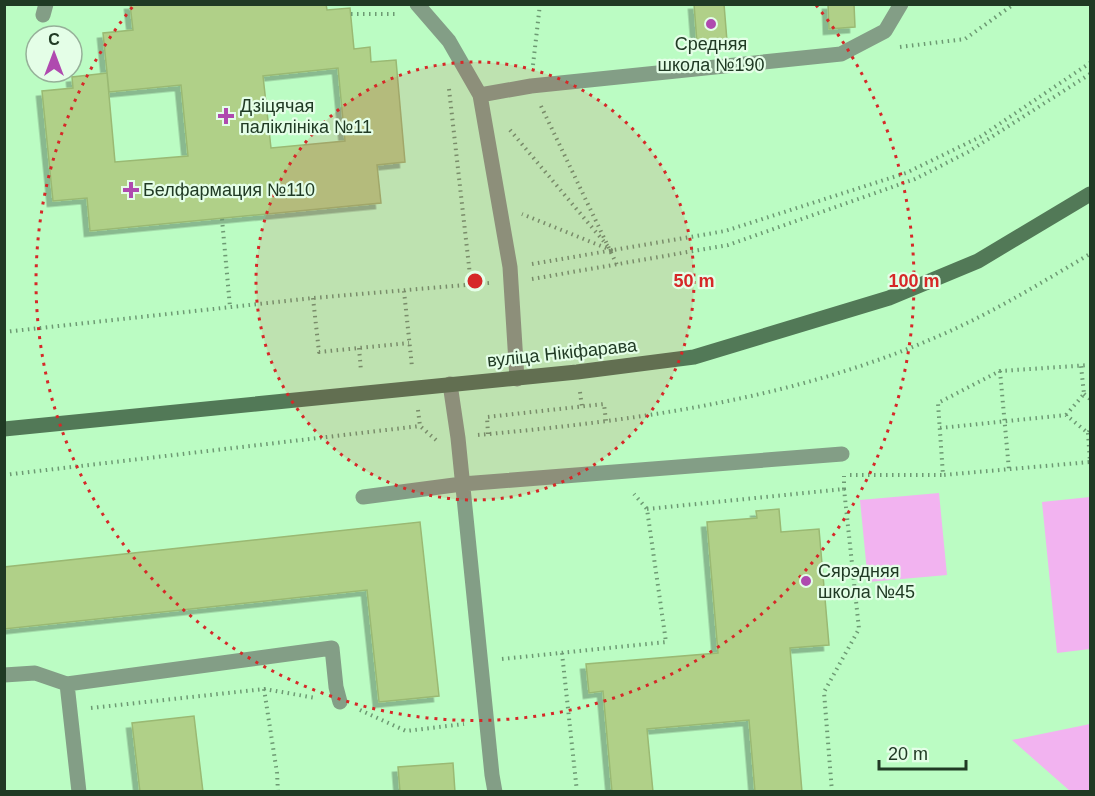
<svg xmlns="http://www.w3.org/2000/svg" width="1095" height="796" font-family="Arial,sans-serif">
  <defs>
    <filter id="shadow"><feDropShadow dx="-5.5" dy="5.5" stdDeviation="0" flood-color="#0004"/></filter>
  </defs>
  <rect width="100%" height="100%" fill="#bbfcc3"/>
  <!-- green -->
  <path fill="#f2b3f0" d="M939 493 947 575 868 582 860 500Z
    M1090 497V649L1057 653 1042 502Z
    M1090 724V791H1070L1012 740Z"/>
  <!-- building -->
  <path fill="#b0d088" stroke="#9ab973" stroke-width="1.5" fill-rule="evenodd" filter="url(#shadow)" d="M130 4H326L327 10 350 8 354 49 370 47 371 62 396 60 405 162 377 165 381 203 90 231 87 198 53 201 42 91 73 88 72 77 107 73 115 162 188 156 181 85 109 92 103 33 133 30ZM338 68 345 141 271 148 263 76Z
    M694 4H724L727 41 697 43Z
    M828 4H854L855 27 829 29Z
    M779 509 781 532 819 529 829 645 790 648 802 792H755L749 720 647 729 653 792H612L603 691 589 693 586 664 718 653 707 522 757 518 756 511Z
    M420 522 439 696 379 702 367 590 4 629V567Z
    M194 716 203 792H140L132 723Z
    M453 763 455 792H400L398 767Z"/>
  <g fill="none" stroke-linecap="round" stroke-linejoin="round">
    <!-- path -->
    <path stroke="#6d9a73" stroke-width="4" stroke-dasharray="1.5 4.5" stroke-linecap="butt" d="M351 14H398
      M900 47 965 39 1014 4
      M533 65 540 4
      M449 89 471 284
      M541 106 617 265
      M510 130 611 250 522 214
      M222 219 230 307
      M532 264 725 231 906 173 980 137 1090 63
      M532 279 728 245 915 179 968 152 1090 74
      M404 291 412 367
      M313 298 319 352 409 343
      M4 332 313 298 489 283
      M359 348 361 371
      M1000 371 1009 470
      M580 392 582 407
      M1084 394 1090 399
      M418 410 420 426 436 440
      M1066 415 1084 394 1081 366
      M940 428 1066 415 1088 433 1090 430
      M1088 433 1090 462 943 475 938 403 1000 371 1090 365
      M488 434 487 417 604 404 606 421
      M478 435C632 421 791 400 934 338 989 315 1039 284 1090 254
      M4 475 420 426
      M850 475H943
      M647 509 844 489V476
      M562 653 577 792
      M502 659 666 642 647 509 634 494
      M264 689 277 773 278 792
      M91 708 264 689 316 698
      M360 710 406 731 464 724
      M832 792 824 692 859 629 844 489"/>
    <!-- lane -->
    <path stroke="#839e86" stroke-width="15" d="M417 4 449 41 480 95 510 267 517 379
      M43 15 46 4
      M480 95 531 86 841 54 885 31 901 4
      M450 384 458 438 492 775 495 792
      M363 497 462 484 842 454
      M4 675 35 673 67 684 332 648 336 687 340 702
      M67 684 79 792"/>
    <!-- secondary -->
    <path stroke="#527957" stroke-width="15" d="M4 429 577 372 694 357 889 298 978 261 1090 194"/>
  </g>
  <!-- distance rings -->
  <circle cx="475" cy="281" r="219" fill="#d62828" fill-opacity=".12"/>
  <g fill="none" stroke="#d62828" stroke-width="3" stroke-dasharray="3 6">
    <circle cx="475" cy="281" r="219"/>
    <path d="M816 5A439 439 0 1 1 134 5"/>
  </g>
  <!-- markers -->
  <g fill="#af4aaf" stroke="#e4fee7" stroke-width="2">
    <circle cx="711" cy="24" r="6"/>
    <path d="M223 107h6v6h6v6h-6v6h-6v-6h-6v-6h6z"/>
    <path d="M128 181h6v6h6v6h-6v6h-6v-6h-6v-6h6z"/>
    <circle cx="806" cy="581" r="6"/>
  </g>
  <g text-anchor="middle" stroke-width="4.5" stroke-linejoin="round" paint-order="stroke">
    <!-- poi labels -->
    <g font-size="18" fill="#203a24" stroke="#e4fee7" text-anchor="start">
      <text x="711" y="50" text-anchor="middle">Средняя<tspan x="711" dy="21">школа №190</tspan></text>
      <text x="240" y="112">Дзіцячая<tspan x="240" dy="21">паліклініка №11</tspan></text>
      <text x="143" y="196">Белфармация №110</text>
      <text x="818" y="577">Сярэдняя<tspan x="818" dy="21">школа №45</tspan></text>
    </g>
    <!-- street labels -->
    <g font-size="18" fill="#203a24" stroke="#e4fee7">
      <text transform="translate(562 353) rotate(-6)" y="6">вуліца Нікіфарава</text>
    </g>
  </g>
  <circle cx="475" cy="281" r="9" fill="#d62828" stroke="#e4fee7" stroke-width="3"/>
  <g font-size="18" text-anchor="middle" font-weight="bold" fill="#d62828" stroke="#e4fee7" stroke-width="4.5" stroke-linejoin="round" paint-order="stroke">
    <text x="694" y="287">50 m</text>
    <text x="914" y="287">100 m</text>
  </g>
  <!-- border -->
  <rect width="1095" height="796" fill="none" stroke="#203a24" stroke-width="12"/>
  <!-- north arrow -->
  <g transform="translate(54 54)"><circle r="28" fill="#e4fee7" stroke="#96b099" stroke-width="1.5"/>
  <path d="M0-4.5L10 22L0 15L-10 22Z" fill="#af4aaf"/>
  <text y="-9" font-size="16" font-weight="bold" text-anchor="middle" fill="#203a24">С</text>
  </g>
  <!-- scale -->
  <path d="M879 760v9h87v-9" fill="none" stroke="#203a24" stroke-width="3"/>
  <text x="888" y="760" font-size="18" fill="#203a24" stroke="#e4fee7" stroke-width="4.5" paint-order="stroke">20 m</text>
</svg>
